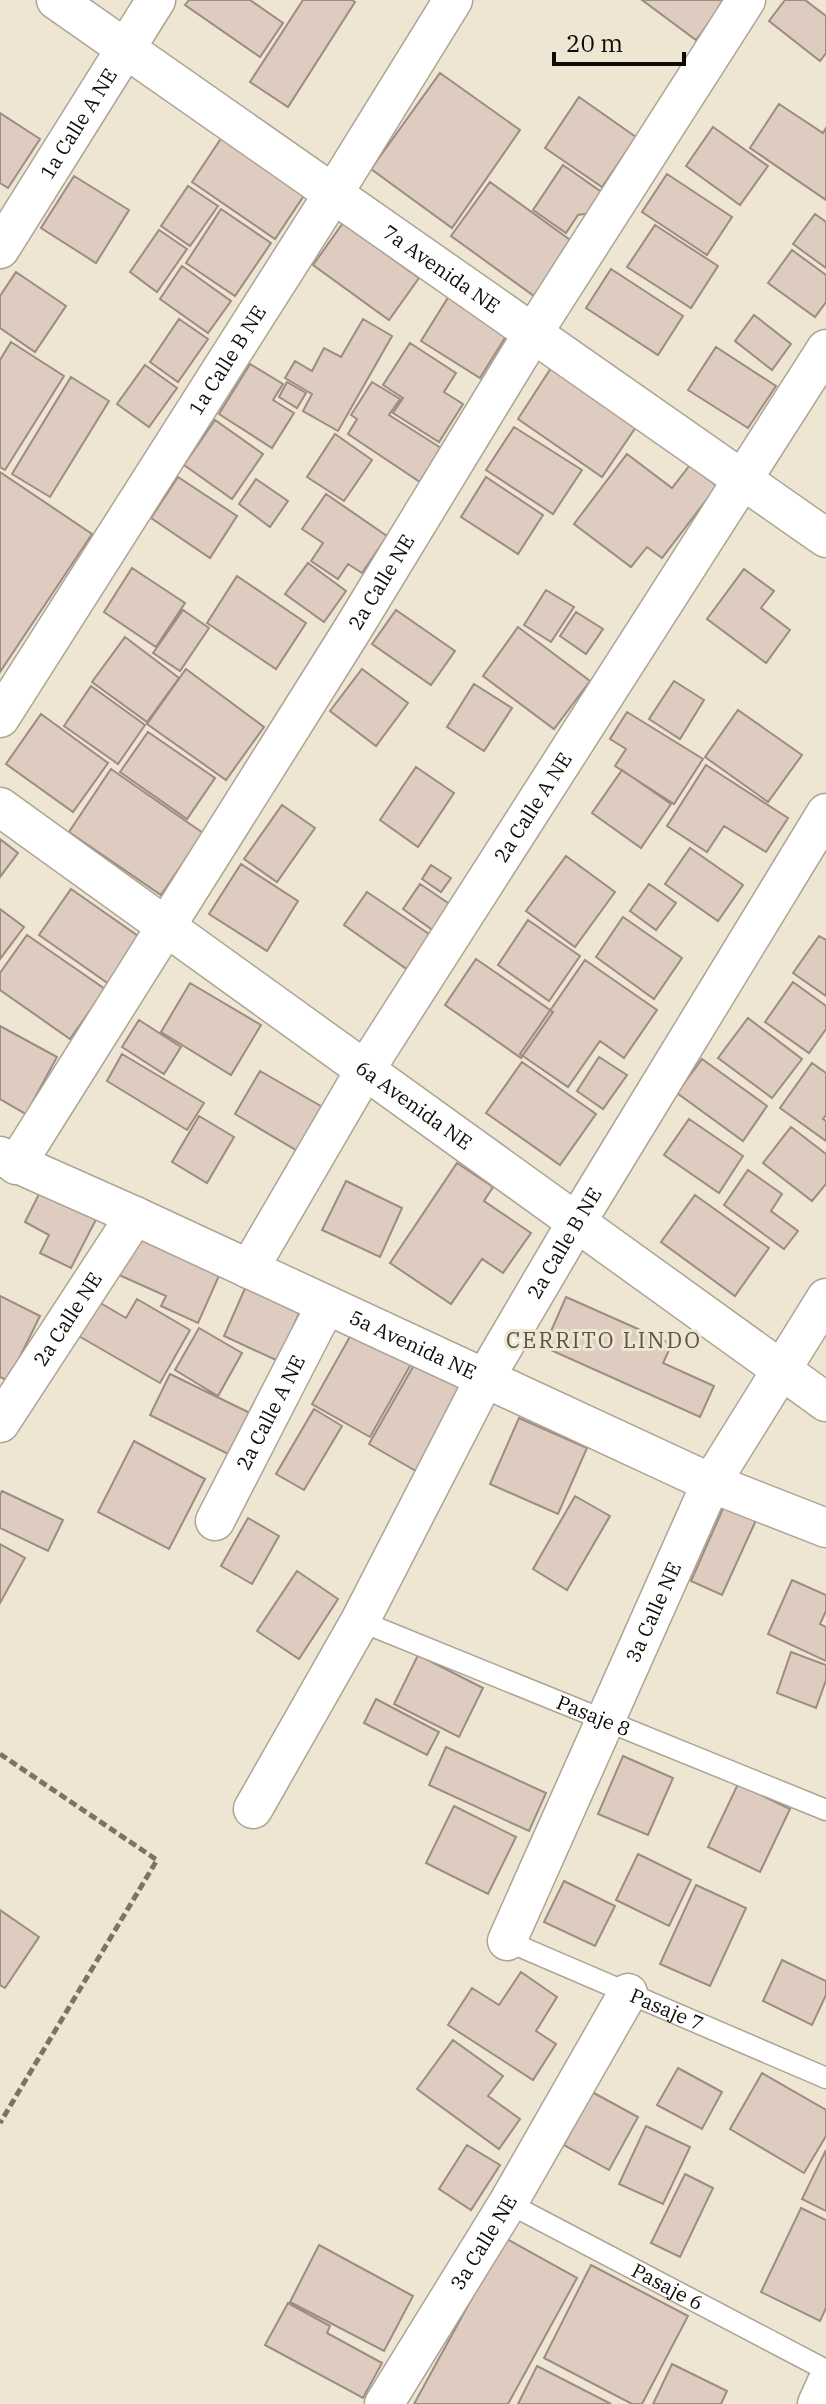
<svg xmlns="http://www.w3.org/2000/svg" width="826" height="2404" font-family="'IBM Plex Serif',serif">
  <rect width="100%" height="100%" fill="#eee5d3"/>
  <!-- building -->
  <path fill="#ddccbf" stroke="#9c8c81" stroke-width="2" d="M189 0H250L283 23 260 57 185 5Z
    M303 0H352L355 2 288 107 250 82Z
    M642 0H726L696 40Z
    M785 0H805L826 16V53L820 61 769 21Z
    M440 73 520 130 452 228 371 169Z
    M579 97 636 137 602 187 545 148Z
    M779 104 823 133 826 128V200L750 148Z
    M0 113 40 139 8 188 0 183Z
    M713 127 768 166 740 205 686 166Z
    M228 128 311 185 275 239 192 182Z
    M563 165 600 191 602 196 591 213 578 215 566 233 533 210Z
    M667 174 732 217 707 255 642 212Z
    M74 176 129 210 96 263 41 228Z
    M490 182 573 242 534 296 451 236Z
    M188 186 218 206 190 246 161 226Z
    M221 209 271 243 235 296 186 263Z
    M815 214 826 222V268L793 244Z
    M343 223 419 278 389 320 313 265Z
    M655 225 718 266 691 308 627 267Z
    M159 230 187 249 157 292 130 272Z
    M792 250 826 275V302L815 317 768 283Z
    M182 266 231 301 208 333 160 299Z
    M611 269 683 316 658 355 586 308Z
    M16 272 66 306 35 352 0 328V296Z
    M449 296 508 333 480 378 421 341Z
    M754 315 791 344 772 370 735 341Z
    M179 319 208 339 178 382 150 362Z
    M363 319 392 336 338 431 303 411 312 394 285 378 295 361 312 371 324 348 341 357Z
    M11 342 64 376 5 470 0 467V360Z
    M410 343 456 373 444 392 463 404 439 442 393 413 403 398 383 385Z
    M716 347 776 386 748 428 688 390Z
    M250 364 283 384 273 400 294 413 272 448 219 414Z
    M145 365 177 388 149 427 117 404Z
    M553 365 638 424 602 477 518 419Z
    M71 377 109 401 50 497 12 474Z
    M287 382 306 393 297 408 279 397Z
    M372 382 400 399 389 415 441 448 420 482 348 434 357 419 351 415Z
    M215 420 263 454 232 499 184 465Z
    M514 427 582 470 553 514 486 470Z
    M335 434 372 460 344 501 307 477Z
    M627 454 672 488 690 465 717 486 662 558 647 547 631 567 574 524Z
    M0 472 92 534 0 672Z
    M178 477 237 516 210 558 151 518Z
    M486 477 543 515 518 554 461 517Z
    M256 479 288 501 270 527 239 504Z
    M326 494 387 536 362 573 348 564 338 579 311 561 323 543 302 529Z
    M308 563 346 591 324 622 285 594Z
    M132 568 185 603 156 647 104 612Z
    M744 569 774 591 761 608 790 630 766 663 707 619Z
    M237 576 306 623 276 669 207 623Z
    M546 590 574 607 551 642 524 625Z
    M183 610 209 628 180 671 153 653Z
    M396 610 455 651 431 685 372 644Z
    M576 612 603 629 586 654 560 636Z
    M518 627 590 681 554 729 483 676Z
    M125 637 179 678 147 722 92 682Z
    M186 669 264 727 226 780 147 724Z
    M362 669 408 703 376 746 330 711Z
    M674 681 704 700 680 739 649 719Z
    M474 684 512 708 484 751 447 727Z
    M91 686 145 725 118 764 64 726Z
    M738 710 802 755 768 802 705 757Z
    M627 712 703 759 674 804 615 766 626 749 610 739Z
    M41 714 108 763 73 812 6 764Z
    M148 732 215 778 187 819 120 772Z
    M706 765 788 818 766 852 724 826 707 852 667 826Z
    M416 767 454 793 418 847 380 820Z
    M111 769 203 833 161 895 69 832Z
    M622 770 671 804 641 848 592 813Z
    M282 805 315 828 277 882 244 859Z
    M0 839 18 853 0 877Z
    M690 848 743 885 718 921 665 884Z
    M566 856 615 892 575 947 526 911Z
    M241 864 298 901 267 951 209 914Z
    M431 865 451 878 441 892 422 879Z
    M420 884 451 905 434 931 403 909Z
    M649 884 676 903 656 930 630 911Z
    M71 889 141 938 109 984 39 935Z
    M367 892 432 936 408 970 344 925Z
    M0 909 24 927 0 959Z
    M623 917 682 958 654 999 596 957Z
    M528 920 580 956 549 1001 498 965Z
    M27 935 105 989 70 1039 0 990V973Z
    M819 936 826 940V996L793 973Z
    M476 959 553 1012 521 1058 445 1005Z
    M585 960 657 1010 624 1058 600 1041 568 1087 520 1054Z
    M793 982 826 1006V1029L809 1053 765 1022Z
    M190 983 261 1025 231 1075 161 1032Z
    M748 1018 802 1059 772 1098 718 1058Z
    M139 1020 181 1047 164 1074 122 1047Z
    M0 1026 57 1057 26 1114 0 1099Z
    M122 1054 204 1103 187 1130 107 1081Z
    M599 1057 627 1075 603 1109 577 1091Z
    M702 1059 767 1106 743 1141 677 1093Z
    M522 1062 596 1114 560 1165 486 1113Z
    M812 1063 826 1073V1115L823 1119 826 1121V1141L780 1108Z
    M260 1071 326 1109 301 1153 235 1114Z
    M199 1116 234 1137 207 1183 172 1162Z
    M689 1119 743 1156 719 1193 664 1155Z
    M791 1127 826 1154V1184L812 1201 763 1163Z
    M457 1163 493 1187 484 1201 531 1233 503 1273 482 1259 451 1304 390 1263Z
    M748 1170 782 1194 771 1211 798 1231 784 1249 724 1205Z
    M49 1174 105 1202 71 1268 40 1253 49 1235 25 1222Z
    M346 1181 402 1208 380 1257 322 1230Z
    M695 1195 769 1248 735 1296 661 1242Z
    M140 1231 222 1269 198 1323 161 1306 166 1296 119 1275Z
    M246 1286 300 1311 278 1361 224 1336Z
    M0 1296 40 1316 8 1381 0 1377Z
    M566 1297 672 1344 663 1363 714 1386 700 1417 544 1347Z
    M137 1299 190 1330 160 1383 77 1335 97 1301 126 1318Z
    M361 1317 419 1350 370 1437 312 1404Z
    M199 1328 242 1353 218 1396 175 1370Z
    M422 1351 465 1377 455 1395 464 1400 421 1474 369 1444Z
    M170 1374 250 1413 230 1455 150 1415Z
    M314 1409 342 1426 304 1490 276 1474Z
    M519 1418 587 1448 558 1514 490 1484Z
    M134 1441 205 1479 169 1549 98 1512Z
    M2 1491 63 1520 48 1551 0 1528V1495Z
    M575 1496 610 1516 567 1590 533 1569Z
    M725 1504 757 1518 722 1595 691 1581Z
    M248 1518 279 1536 252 1584 221 1566Z
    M0 1544 25 1558 0 1603Z
    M297 1571 338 1599 299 1659 257 1631Z
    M792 1580 826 1595V1611L820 1624 826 1627V1661L768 1634Z
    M791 1652 826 1665V1680L816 1708 777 1693Z
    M418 1655 483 1688 459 1737 394 1704Z
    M376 1699 439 1732 427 1755 364 1723Z
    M446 1747 546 1793 529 1831 429 1785Z
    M623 1756 673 1778 648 1835 598 1814Z
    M738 1784 790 1809 760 1872 708 1847Z
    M454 1806 516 1837 488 1894 426 1863Z
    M638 1854 691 1880 669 1926 616 1900Z
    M564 1881 615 1906 595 1946 544 1922Z
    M696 1885 746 1908 710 1986 660 1964Z
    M0 1910 39 1937 5 1988 0 1985Z
    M782 1960 826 1981V1995L812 2025 763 2001Z
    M521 1972 557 1997 536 2031 556 2044 533 2080 448 2025 472 1988 499 2005Z
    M453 2040 503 2076 488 2096 520 2119 499 2149 417 2089Z
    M678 2068 722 2092 702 2129 657 2105Z
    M762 2073 826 2110V2136L804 2173 730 2129Z
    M592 2092 638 2117 609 2170 564 2145Z
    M646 2126 690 2147 663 2204 619 2184Z
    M467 2145 500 2165 471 2210 439 2189Z
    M826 2150V2211L802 2199Z
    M685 2174 713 2188 680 2257 651 2243Z
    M801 2208 826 2220V2308L820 2321 761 2292Z
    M505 2238 577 2278 508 2404H414Z
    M319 2245 413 2296 384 2351 290 2302Z
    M591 2265 688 2316 642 2404H632L544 2358Z
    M288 2303 330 2326 327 2333 382 2363 363 2398 265 2345Z
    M672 2364 727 2391 721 2404H653Z
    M537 2366 611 2404H518Z"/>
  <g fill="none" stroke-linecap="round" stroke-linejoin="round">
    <!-- lane casing -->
    <g stroke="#aca494" stroke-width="23">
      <g id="lane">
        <path id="s1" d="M360 1621 826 1810"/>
        <path id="s2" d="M507 1941 826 2078"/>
        <path id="s3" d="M508 2203 826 2370"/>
      </g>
    </g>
    <!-- street casing -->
    <g stroke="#aca494" stroke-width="41">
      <g id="street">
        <path id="s4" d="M56 0 826 538"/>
        <path id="s5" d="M0 249 156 0"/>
        <path id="s6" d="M0 718 333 194 453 0"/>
        <path id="s7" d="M0 807 826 1402"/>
        <path id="s8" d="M0 1156 135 1216 711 1483 826 1528"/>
        <path id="s9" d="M16 1165 351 632 533 333 746 0"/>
        <path id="s10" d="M249 1269 365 1070 826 349"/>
        <path id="s11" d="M0 1423 135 1216"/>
        <path id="s12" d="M215 1521 326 1305"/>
        <path id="s13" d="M253 1809 360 1621 485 1378 576 1223 826 813"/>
        <path id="s14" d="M507 1941 711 1483 826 1298"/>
        <path id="s15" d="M384 2404 508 2203 628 1993"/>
        <path d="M817 2404 826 2384"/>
      </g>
    </g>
    <!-- path -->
    <path stroke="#797368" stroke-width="5" stroke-dasharray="8 4" stroke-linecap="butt" d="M0 1754 157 1860 0 2123"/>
    <!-- lane -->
    <use href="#lane" stroke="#fff" stroke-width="20"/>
    <!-- street -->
    <use href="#street" stroke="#fff" stroke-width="38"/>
  </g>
  <g text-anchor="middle" stroke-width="6" stroke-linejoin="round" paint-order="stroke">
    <!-- street labels -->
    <g font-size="20" fill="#0f0c07" stroke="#eee5d3">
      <text dy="7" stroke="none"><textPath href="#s5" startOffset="148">1a Calle A NE</textPath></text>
      <text dy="7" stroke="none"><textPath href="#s4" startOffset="470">7a Avenida NE</textPath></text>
      <text dy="7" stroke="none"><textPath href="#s6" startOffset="424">1a Calle B NE</textPath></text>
      <text dy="7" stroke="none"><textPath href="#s9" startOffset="688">2a Calle NE</textPath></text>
      <text dy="7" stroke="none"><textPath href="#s10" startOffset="542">2a Calle A NE</textPath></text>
      <text dy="7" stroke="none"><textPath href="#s7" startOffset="510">6a Avenida NE</textPath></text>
      <text dy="7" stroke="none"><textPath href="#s13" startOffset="646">2a Calle B NE</textPath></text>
      <text dy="7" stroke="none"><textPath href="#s11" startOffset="124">2a Calle NE</textPath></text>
      <text dy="7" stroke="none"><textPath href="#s8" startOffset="454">5a Avenida NE</textPath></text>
      <text dy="7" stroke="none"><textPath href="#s12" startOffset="122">2a Calle A NE</textPath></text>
      <text dy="7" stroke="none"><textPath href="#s14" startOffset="360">3a Calle NE</textPath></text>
      <text dy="7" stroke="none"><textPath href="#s1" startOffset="252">Pasaje 8</textPath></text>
      <text dy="7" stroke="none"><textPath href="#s2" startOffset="174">Pasaje 7</textPath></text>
      <text dy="7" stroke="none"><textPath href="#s15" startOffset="190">3a Calle NE</textPath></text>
      <text dy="7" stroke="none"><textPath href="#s3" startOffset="180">Pasaje 6</textPath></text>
    </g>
    <!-- neighbourhood labels -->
    <g font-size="22" letter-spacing="2" fill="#5b5344" stroke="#eee5d3">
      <text x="604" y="1348">CERRITO LINDO</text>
    </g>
  </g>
  <!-- scale -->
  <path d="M554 52v12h130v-12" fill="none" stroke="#0f0c07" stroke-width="4"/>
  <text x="566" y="52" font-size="24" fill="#0f0c07" stroke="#eee5d3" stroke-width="6" paint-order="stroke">20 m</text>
</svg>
